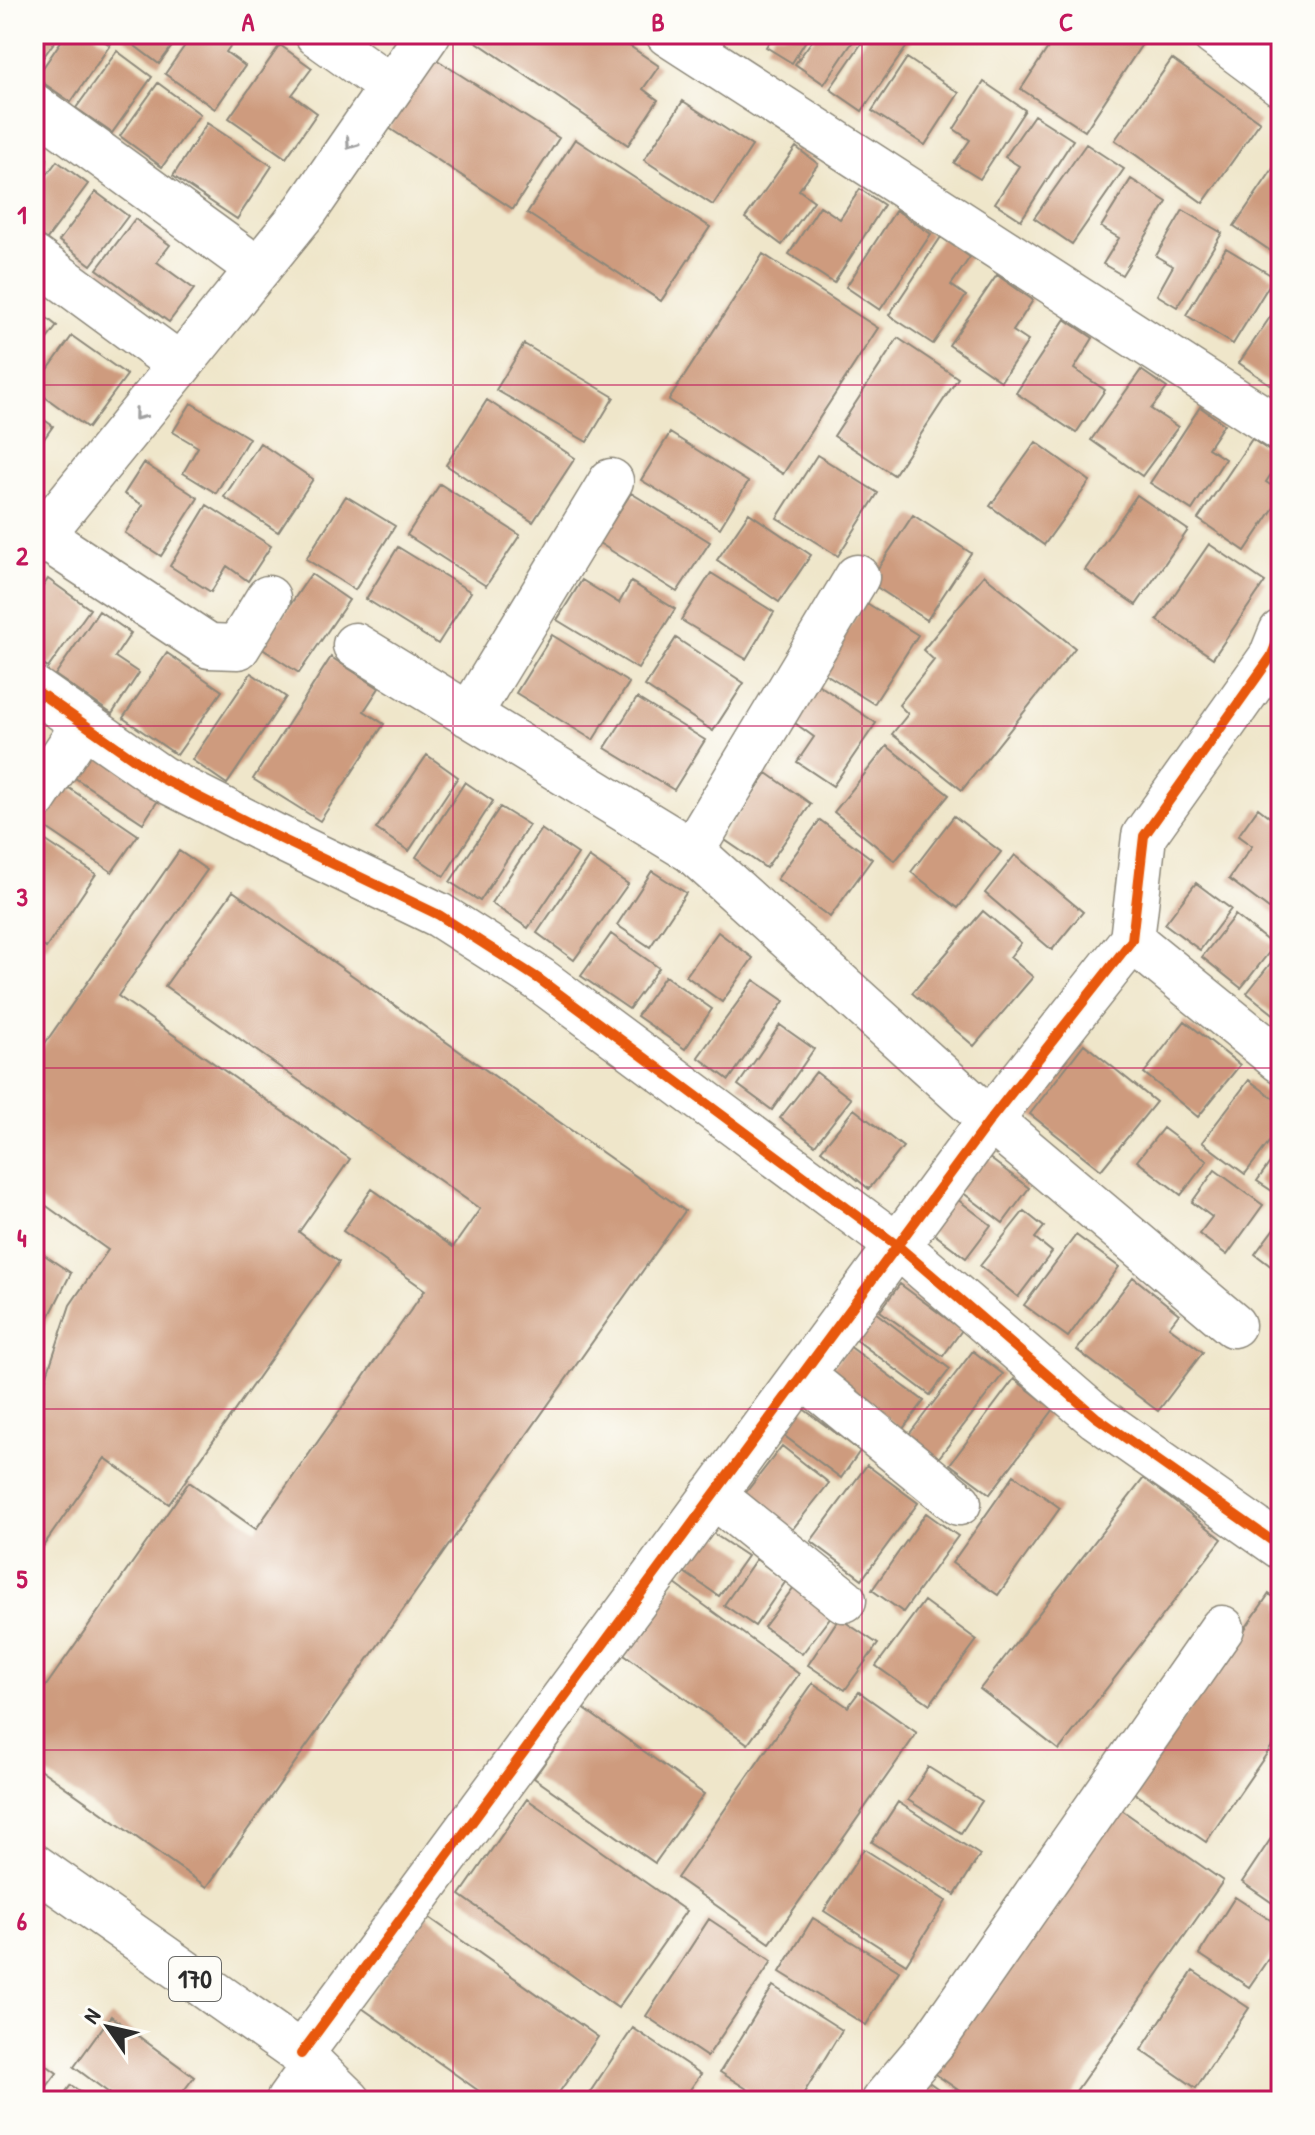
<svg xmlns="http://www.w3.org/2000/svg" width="1315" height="2135" font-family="'Patrick Hand',sans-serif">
  <rect width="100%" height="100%" fill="#fdfcf7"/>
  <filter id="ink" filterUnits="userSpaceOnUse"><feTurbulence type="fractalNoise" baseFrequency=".0125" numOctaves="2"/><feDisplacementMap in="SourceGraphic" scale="16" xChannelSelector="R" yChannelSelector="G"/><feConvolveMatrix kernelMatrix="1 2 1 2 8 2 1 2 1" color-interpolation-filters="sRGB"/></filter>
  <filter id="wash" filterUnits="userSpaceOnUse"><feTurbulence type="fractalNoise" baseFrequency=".006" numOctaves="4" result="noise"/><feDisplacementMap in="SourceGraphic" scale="32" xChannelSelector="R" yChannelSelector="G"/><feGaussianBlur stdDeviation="1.8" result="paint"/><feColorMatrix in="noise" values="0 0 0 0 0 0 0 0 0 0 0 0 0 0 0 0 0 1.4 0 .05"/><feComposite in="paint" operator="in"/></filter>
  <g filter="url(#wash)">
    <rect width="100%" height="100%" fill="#efe6ca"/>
    <g id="blocks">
      <!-- building -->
      <path fill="#ce9b7e" d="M34 34H60L34 70Z
        M66 34H93L110 45 71 102 36 78Z
        M119 34H181L159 64Z
        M193 34H239L226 52 245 66 215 109 165 74Z
        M465 34H612L659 66 643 89 658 100 628 145Z
        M774 34H810L792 63 766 47Z
        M817 34H858L824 84 795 64Z
        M868 34H911L914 36 862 111 830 89Z
        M1057 34H1140L1146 38 1085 131 1021 89Z
        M280 45 312 68 292 95 317 113 286 158 229 118Z
        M117 51 152 77 112 133 76 108Z
        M434 58 559 138 513 209 389 128Z
        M907 58 959 93 925 145 872 111Z
        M1172 59 1260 122 1203 203 1115 140Z
        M984 82 1025 110 980 179 954 163 970 140 954 129Z
        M158 83 200 114 162 167 120 136Z
        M683 101 752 146 713 205 644 160Z
        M1034 115 1073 140 1021 220 995 203 1019 166 1005 157Z
        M207 123 272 166 237 219 173 176Z
        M575 139 710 227 661 301 527 213Z
        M1086 144 1124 169 1072 244 1034 218Z
        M796 147 818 164 799 190 814 201 782 245 745 218Z
        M34 149 47 159 34 175Z
        M1281 157V258L1234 226Z
        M57 161 88 184 46 240 34 231V192Z
        M1131 179 1167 202 1122 275 1103 264 1119 238 1101 227Z
        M860 189 884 205 834 283 789 254 820 206 840 219Z
        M96 192 128 216 91 265 59 241Z
        M896 210 931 234 880 310 846 287Z
        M1183 210 1222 233 1177 307 1157 295 1173 266 1156 256Z
        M135 219 170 245 157 262 194 289 169 322 97 269Z
        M941 237 970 257 951 285 966 296 933 344 889 315Z
        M1226 248 1274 277 1233 344 1186 315Z
        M763 254 878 328 783 474 669 400Z
        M997 275 1033 300 1013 331 1028 341 1001 381 949 345Z
        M1281 301V392L1239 363Z
        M34 308 57 326 34 356Z
        M1065 319 1093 338 1074 369 1105 390 1076 433 1016 393Z
        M72 336 127 375 88 428 34 389Z
        M898 338 958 378 894 475 834 436Z
        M524 344 614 397 587 442 496 390Z
        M1141 370 1167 388 1151 409 1178 427 1142 476 1091 440Z
        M487 400 575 458 533 522 446 465Z
        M191 403 249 438 216 493 183 473 198 447 173 432Z
        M1200 407 1224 424 1208 448 1225 459 1192 510 1150 483Z
        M34 413 53 426 34 453Z
        M670 433 748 482 720 528 641 480Z
        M1252 439 1281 459 1266 482 1281 492V497L1245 551 1198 519Z
        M1036 442 1090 481 1044 545 990 506Z
        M260 443 313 479 278 532 224 497Z
        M817 455 878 493 838 556 777 518Z
        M144 463 198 498 161 556 125 533 143 505 124 494Z
        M440 484 520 535 486 586 407 535Z
        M631 493 710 542 677 592 599 543Z
        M1137 495 1188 530 1136 605 1085 570Z
        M346 496 395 526 355 590 306 559Z
        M207 505 271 546 248 581 227 566 211 592 170 566Z
        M749 513 811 555 779 602 717 560Z
        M913 515 971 553 927 620 869 582Z
        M1209 544 1265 582 1213 658 1157 620Z
        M398 547 471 592 438 644 366 599Z
        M711 573 774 612 746 659 681 620Z
        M311 574 349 600 299 673 261 648Z
        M984 575 1075 648 962 790 892 734 908 714 899 705 934 660 923 650Z
        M48 579 90 609 48 668 34 658V599Z
        M582 580 619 603 631 582 675 609 638 669 557 620Z
        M865 602 918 635 874 704 821 671Z
        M99 611 131 633 115 657 139 673 112 714 55 675Z
        M552 635 629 683 593 740 516 693Z
        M676 638 744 683 713 731 645 686Z
        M167 653 222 691 177 755 123 718Z
        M331 657 379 688 364 711 384 724 320 821 253 779Z
        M251 673 286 697 227 784 192 760Z
        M813 681 876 723 833 786 797 762 814 737 788 718Z
        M637 698 705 740 674 790 605 748Z
        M89 744 163 793 143 823 69 774Z
        M887 746 949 795 895 861 834 812Z
        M427 755 458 777 409 851 376 829Z
        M767 773 811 804 766 868 722 838Z
        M465 782 493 801 444 876 416 857Z
        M63 784 138 835 112 872 38 822Z
        M500 807 529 825 480 901 450 882Z
        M1258 808 1276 822 1281 815V918L1229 879 1252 846 1238 836Z
        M954 816 1001 852 958 908 911 872Z
        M820 820 872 859 830 917 777 879Z
        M541 829 578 854 528 928 491 903Z
        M34 833 96 874 46 948 34 940Z
        M179 851 207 870 118 996 350 1159 299 1232 339 1262 169 1504 105 1458 34 1559V1414L70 1305 108 1250 34 1197V1059Z
        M1015 855 1083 912 1052 950 985 893Z
        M589 857 628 884 574 960 537 933Z
        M652 871 686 893 650 947 617 925Z
        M1196 883 1231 909 1200 950 1165 924Z
        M233 891 685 1211 207 1887 34 1765V1703L189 1482 256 1529 425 1290 343 1231 372 1189 453 1247 480 1209 165 986Z
        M983 911 1021 943 1010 957 1033 977 974 1046 912 993Z
        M1235 915 1274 946 1241 988 1202 957Z
        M718 932 753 958 722 1002 686 976Z
        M611 934 659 968 629 1009 581 976Z
        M1281 950V1020L1247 993Z
        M665 976 712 1009 685 1049 637 1016Z
        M754 980 784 1001 729 1080 698 1057Z
        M1185 1021 1240 1065 1198 1117 1144 1073Z
        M780 1025 814 1049 772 1110 738 1085Z
        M1084 1044 1156 1102 1101 1170 1030 1114Z
        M816 1072 851 1099 815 1145 780 1118Z
        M1249 1080 1281 1104V1126L1245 1174 1202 1142Z
        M854 1109 903 1147 869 1189 821 1150Z
        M1163 1128 1207 1161 1181 1195 1137 1161Z
        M1281 1147V1197L1257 1181Z
        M984 1154 1029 1188 1003 1223 958 1189Z
        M1215 1170 1263 1205 1227 1255 1199 1234 1212 1217 1192 1202Z
        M953 1196 991 1225 966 1258 929 1230Z
        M1024 1211 1044 1227 1035 1238 1052 1252 1018 1297 980 1266Z
        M1281 1219V1274L1255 1254Z
        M1076 1235 1119 1267 1068 1337 1024 1305Z
        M34 1248 71 1273 34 1347Z
        M1133 1277 1179 1314 1169 1327 1203 1352 1158 1411 1077 1350Z
        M900 1284 962 1330 943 1356 880 1311Z
        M875 1312 950 1369 930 1395 855 1339Z
        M849 1346 924 1401 902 1430 828 1373Z
        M973 1351 1003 1374 937 1460 907 1437Z
        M1014 1379 1054 1409 990 1494 950 1464Z
        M802 1408 860 1451 841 1478 782 1434Z
        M782 1446 829 1483 791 1531 744 1495Z
        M867 1465 918 1503 862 1579 811 1541Z
        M1014 1475 1060 1508 998 1595 952 1563Z
        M1144 1478 1222 1539 1059 1750 980 1689Z
        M926 1513 958 1536 903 1612 872 1590Z
        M711 1532 747 1556 719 1596 684 1572Z
        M756 1559 786 1581 755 1626 724 1605Z
        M675 1584 799 1674 748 1744 624 1654Z
        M794 1587 832 1615 802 1654 764 1627Z
        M1269 1594 1281 1602V1733L1206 1842 1133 1792Z
        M924 1601 977 1640 930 1704 876 1666Z
        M839 1618 878 1644 845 1690 808 1665Z
        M813 1683 848 1707 859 1692 917 1733 770 1943 677 1878Z
        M583 1708 704 1794 655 1863 534 1778Z
        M928 1767 982 1801 961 1833 908 1800Z
        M527 1799 686 1911 618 2008 460 1895Z
        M898 1802 980 1855 955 1895 872 1842Z
        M1116 1806 1223 1881 1069 2101H974L931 2071Z
        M1276 1831 1281 1835V1909L1242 1882Z
        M864 1849 946 1901 906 1964 824 1911Z
        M1235 1897 1281 1927V1940L1249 1987 1199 1954Z
        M427 1916 598 2037 553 2101H493L362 2008Z
        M813 1918 899 1971 866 2025 780 1972Z
        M709 1919 772 1961 707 2057 646 2016Z
        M1193 1971 1249 2008 1196 2088 1141 2050Z
        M773 1986 842 2030 799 2101H766L720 2072Z
        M111 2016 194 2077 176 2101H120L74 2067Z
        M633 2028 701 2074 682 2101H584Z
        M34 2056 57 2073 36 2101H34Z
        M915 2072 955 2101H894Z
        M71 2085 93 2101H59Z"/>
    </g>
  </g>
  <g filter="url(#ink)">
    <use href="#blocks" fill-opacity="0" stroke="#8d887a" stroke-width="2"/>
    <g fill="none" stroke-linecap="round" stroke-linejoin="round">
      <!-- minor casing -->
      <g stroke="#8d887a" stroke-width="47">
        <path id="minor" d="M317 34 391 87
          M668 34 1281 430
          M1214 34 1281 84
          M34 106 258 269
          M34 258 180 365
          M42 536 209 646 238 647 268 598
          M34 545 306 210 428 34
          M355 645 692 851 990 1120 1233 1325
          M34 689 161 778 273 835 439 915 539 979 898 1246 1096 1417 1281 1547
          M469 715 611 481
          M34 799 84 724
          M692 851 857 577
          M1132 940 1281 1061
          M802 1375 959 1503
          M713 1495 844 1600
          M301 2054 990 1120 1132 940 1144 836 1271 657 1281 632
          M288 2101 313 2066
          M883 2101 933 2042 1222 1628"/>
      </g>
      <!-- highway casing -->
      <g stroke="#8d887a" stroke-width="47">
        <path id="highway" d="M34 1866 301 2054 349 2101"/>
      </g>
      <!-- minor -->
      <use href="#minor" stroke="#fff" stroke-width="44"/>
      <!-- highway -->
      <use href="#highway" stroke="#fff" stroke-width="44"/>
      <!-- cycleway casing -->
      <g stroke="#fdfcf7" stroke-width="15">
        <path id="cycleway" d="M34 689 161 778 273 835 439 915 539 979 898 1246 1096 1417 1281 1547
          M301 2054 990 1120 1132 940 1144 836 1271 657 1281 632"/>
      </g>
      <!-- cycleway -->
      <use href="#cycleway" stroke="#e8590c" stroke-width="10"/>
    </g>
    <!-- one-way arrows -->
    <defs><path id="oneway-chevron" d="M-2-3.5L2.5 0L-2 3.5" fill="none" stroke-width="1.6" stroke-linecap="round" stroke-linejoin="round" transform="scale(2)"/></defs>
    <g stroke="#a0a0a0">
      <use href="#oneway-chevron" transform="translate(351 144) rotate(125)"/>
      <use href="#oneway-chevron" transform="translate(139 415) rotate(129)"/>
    </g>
  </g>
  <!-- grid -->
  <path fill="none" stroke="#c2185b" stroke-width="2" stroke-opacity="0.55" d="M453 34V2101M862 34V2101M34 385H1281M34 726H1281M34 1068H1281M34 1409H1281M34 1750H1281"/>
  <g text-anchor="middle" stroke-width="7" stroke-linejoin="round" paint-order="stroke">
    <!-- shield labels -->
    <rect fill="#fdfcf7" stroke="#6a6a68" stroke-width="2" x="169" y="1957" width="52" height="44" rx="6"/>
    <g font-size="26" font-weight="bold" fill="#2b2b2b">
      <text x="195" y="1988">170</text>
    </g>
  </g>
  <!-- margin -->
  <rect width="1315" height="2135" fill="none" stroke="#fdfcf7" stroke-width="88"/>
  <!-- north arrow -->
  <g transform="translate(108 2027) rotate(304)" stroke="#fdfcf7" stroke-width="6" paint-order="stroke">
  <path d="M0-6L14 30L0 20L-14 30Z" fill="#2b2b2b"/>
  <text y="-12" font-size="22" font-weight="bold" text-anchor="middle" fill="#2b2b2b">N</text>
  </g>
  <rect x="44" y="44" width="1227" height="2047" fill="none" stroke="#c2185b" stroke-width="3"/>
  <g font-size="26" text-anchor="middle" font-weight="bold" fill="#c2185b">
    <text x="248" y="31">A</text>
    <text x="658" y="31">B</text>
    <text x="1066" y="31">C</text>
    <text x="22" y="224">1</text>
    <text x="22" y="565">2</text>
    <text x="22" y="906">3</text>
    <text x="22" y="1247">4</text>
    <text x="22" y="1588">5</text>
    <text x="22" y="1930">6</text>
  </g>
</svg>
